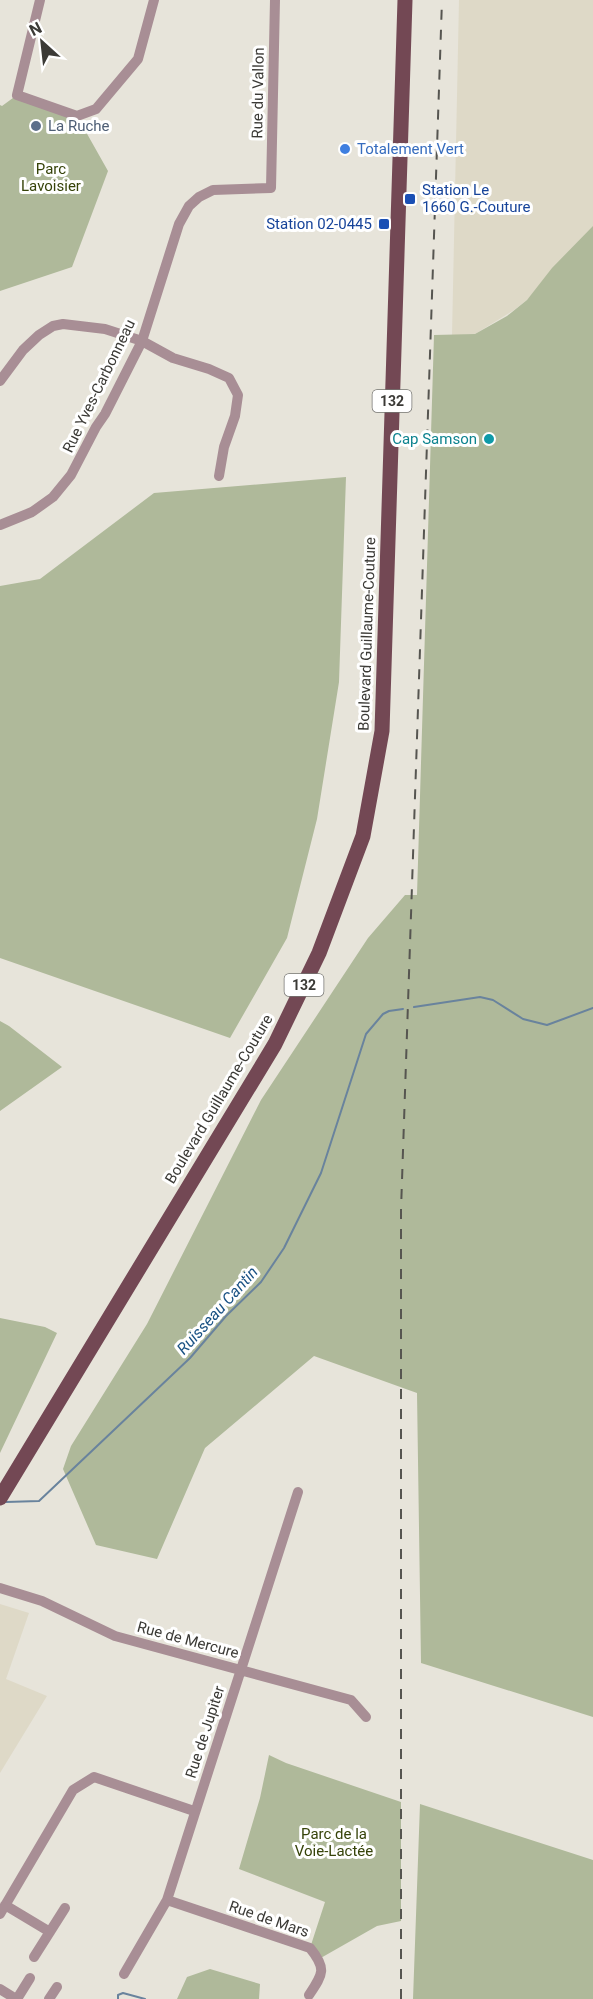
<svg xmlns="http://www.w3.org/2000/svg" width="593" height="1999" font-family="Roboto,sans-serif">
  <rect width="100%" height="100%" fill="#e7e4da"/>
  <!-- built -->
  <path fill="#ded9c7" d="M459 0H593V229L527 300 514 310 475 334 452 336Z
    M0 1604 29 1613 6 1679 47 1696 0 1773Z"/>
  <!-- green -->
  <path fill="#afb99a" d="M17 95 77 116 108 171 72 267 0 291V105L2 106Z
    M593 226V1717L421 1663 417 1393 314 1356 205 1448 157 1559 96 1545 63 1469 71 1446 147 1324 261 1100 368 938 405 895H417L434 335 475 334 507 316 527 300 552 268Z
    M346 477 339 682 317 819 287 938 230 1038 0 958V586L40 579 154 493Z
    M0 1021 9 1026 62 1067 0 1111Z
    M0 1318 45 1327 57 1333 0 1453Z
    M269 1755 286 1763 401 1802V1921L377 1926 319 1959 310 1948 325 1902 239 1869 260 1798Z
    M420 1804 593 1860V1999H413Z
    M210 1969 260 1984 259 1999H177L187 1977Z"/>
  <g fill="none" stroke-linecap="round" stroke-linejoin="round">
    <!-- stream -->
    <path stroke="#69839d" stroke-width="2" d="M414 1007 480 997 493 1000 523 1019 547 1025 593 1008
      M6 1502 39 1501 190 1358 226 1316 261 1282 284 1248 321 1173 366 1034 383 1014 389 1011 403 1009
      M118 1999V1995L123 1993 145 1999"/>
    <!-- street -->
    <path stroke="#a88e95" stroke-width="10" d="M40 0 17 95 77 116 96 109 138 59 154 0
      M0 381 23 350 39 335 53 326 63 324 105 329 142 341 173 358 209 369 229 378 238 395 235 416 224 447 219 476
      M0 525 32 512 53 497 71 475 96 427 105 414 142 341 179 224 189 206 199 197 213 190 271 188 275 0
      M0 1588 42 1601 115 1636 351 1700 366 1717
      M167 1900 310 1948C327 1969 323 1974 309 1995
      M5 1905 50 1932
      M0 1914 73 1790 94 1777 194 1811
      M34 1957 65 1908
      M124 1974 167 1900 298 1492
      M0 1989 16 1999
      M17 1999 30 1978
      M49 1999 57 1987"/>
    <!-- primary -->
    <path stroke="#734854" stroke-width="15" d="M0 1498 275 1044 319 953 363 836 382 731 405 0"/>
    <!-- rail -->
    <path stroke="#565550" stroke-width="2" stroke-dasharray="10 10" stroke-linecap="butt" d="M401 1999V1210L442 0"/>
  </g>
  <!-- markers -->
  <circle fill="#5c6f8a" stroke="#fff" stroke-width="2" cx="36" cy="126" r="6"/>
  <circle fill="#3f7fe0" stroke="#fff" stroke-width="2" cx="345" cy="149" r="6"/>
  <g fill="#1a4fb4" stroke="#fff" stroke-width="2">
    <rect x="404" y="193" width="12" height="12" rx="3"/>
    <rect x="378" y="218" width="12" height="12" rx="3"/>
  </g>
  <circle fill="#0f9aa8" stroke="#fff" stroke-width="2" cx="489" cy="439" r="6"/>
  <g text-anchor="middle" stroke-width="6" stroke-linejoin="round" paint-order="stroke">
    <!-- shield labels -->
    <g fill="#fff" stroke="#767572" stroke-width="1.5">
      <rect x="372.5" y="390" width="39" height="22" rx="4.5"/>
      <rect x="284.5" y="974" width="39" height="22" rx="4.5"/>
    </g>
    <g font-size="14" font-weight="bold" fill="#3b3a36">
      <text x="392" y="406">132</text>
      <text x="304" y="990">132</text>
    </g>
    <!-- street labels -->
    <g font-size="15" fill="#3b3a36" stroke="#fff">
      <text transform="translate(258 93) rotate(-89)" y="5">Rue du Vallon</text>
      <text transform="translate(99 386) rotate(-64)" y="5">Rue Yves-Carbonneau</text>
      <text transform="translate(367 634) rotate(-88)" y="5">Boulevard Guillaume-Couture</text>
      <text transform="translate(219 1099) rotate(-59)" y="5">Boulevard Guillaume-Couture</text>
      <text transform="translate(188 1640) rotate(15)" y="5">Rue de Mercure</text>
      <text transform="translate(205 1732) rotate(-72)" y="5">Rue de Jupiter</text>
      <text transform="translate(269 1919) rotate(19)" y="5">Rue de Mars</text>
    </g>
    <!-- service labels -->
    <g font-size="15" fill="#4e5e75" stroke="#fff" text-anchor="start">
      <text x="48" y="131">La Ruche</text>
    </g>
    <!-- shop labels -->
    <g font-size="15" fill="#366cbe" stroke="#fff" text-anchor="start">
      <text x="357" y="154">Totalement Vert</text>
    </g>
    <!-- park labels -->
    <g font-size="15" fill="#364309" stroke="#fff">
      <text x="51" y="174">Parc<tspan x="51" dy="17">Lavoisier</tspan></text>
      <text x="334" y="1839">Parc de la<tspan x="334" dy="17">Voie-Lactée</tspan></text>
    </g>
    <!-- transit labels -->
    <g font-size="15" fill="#164399" stroke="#fff" text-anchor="start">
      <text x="422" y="195">Station Le<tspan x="422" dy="17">1660 G.-Couture</tspan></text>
      <text x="372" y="229" text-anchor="end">Station 02-0445</text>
    </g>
    <!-- culture labels -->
    <g font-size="15" fill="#0d838f" stroke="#fff" text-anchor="end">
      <text x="477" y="444">Cap Samson</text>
    </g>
    <!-- water labels -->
    <g font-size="16" font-style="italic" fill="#1a5284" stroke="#fff">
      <text transform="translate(217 1310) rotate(-48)" y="6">Ruisseau Cantin</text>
    </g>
  </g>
  <!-- north arrow -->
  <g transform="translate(42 42) rotate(333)" stroke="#ffffff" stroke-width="4.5" paint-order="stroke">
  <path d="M0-4.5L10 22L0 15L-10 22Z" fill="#3b3a36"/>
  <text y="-9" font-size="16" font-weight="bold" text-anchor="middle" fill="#3b3a36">N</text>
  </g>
</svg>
